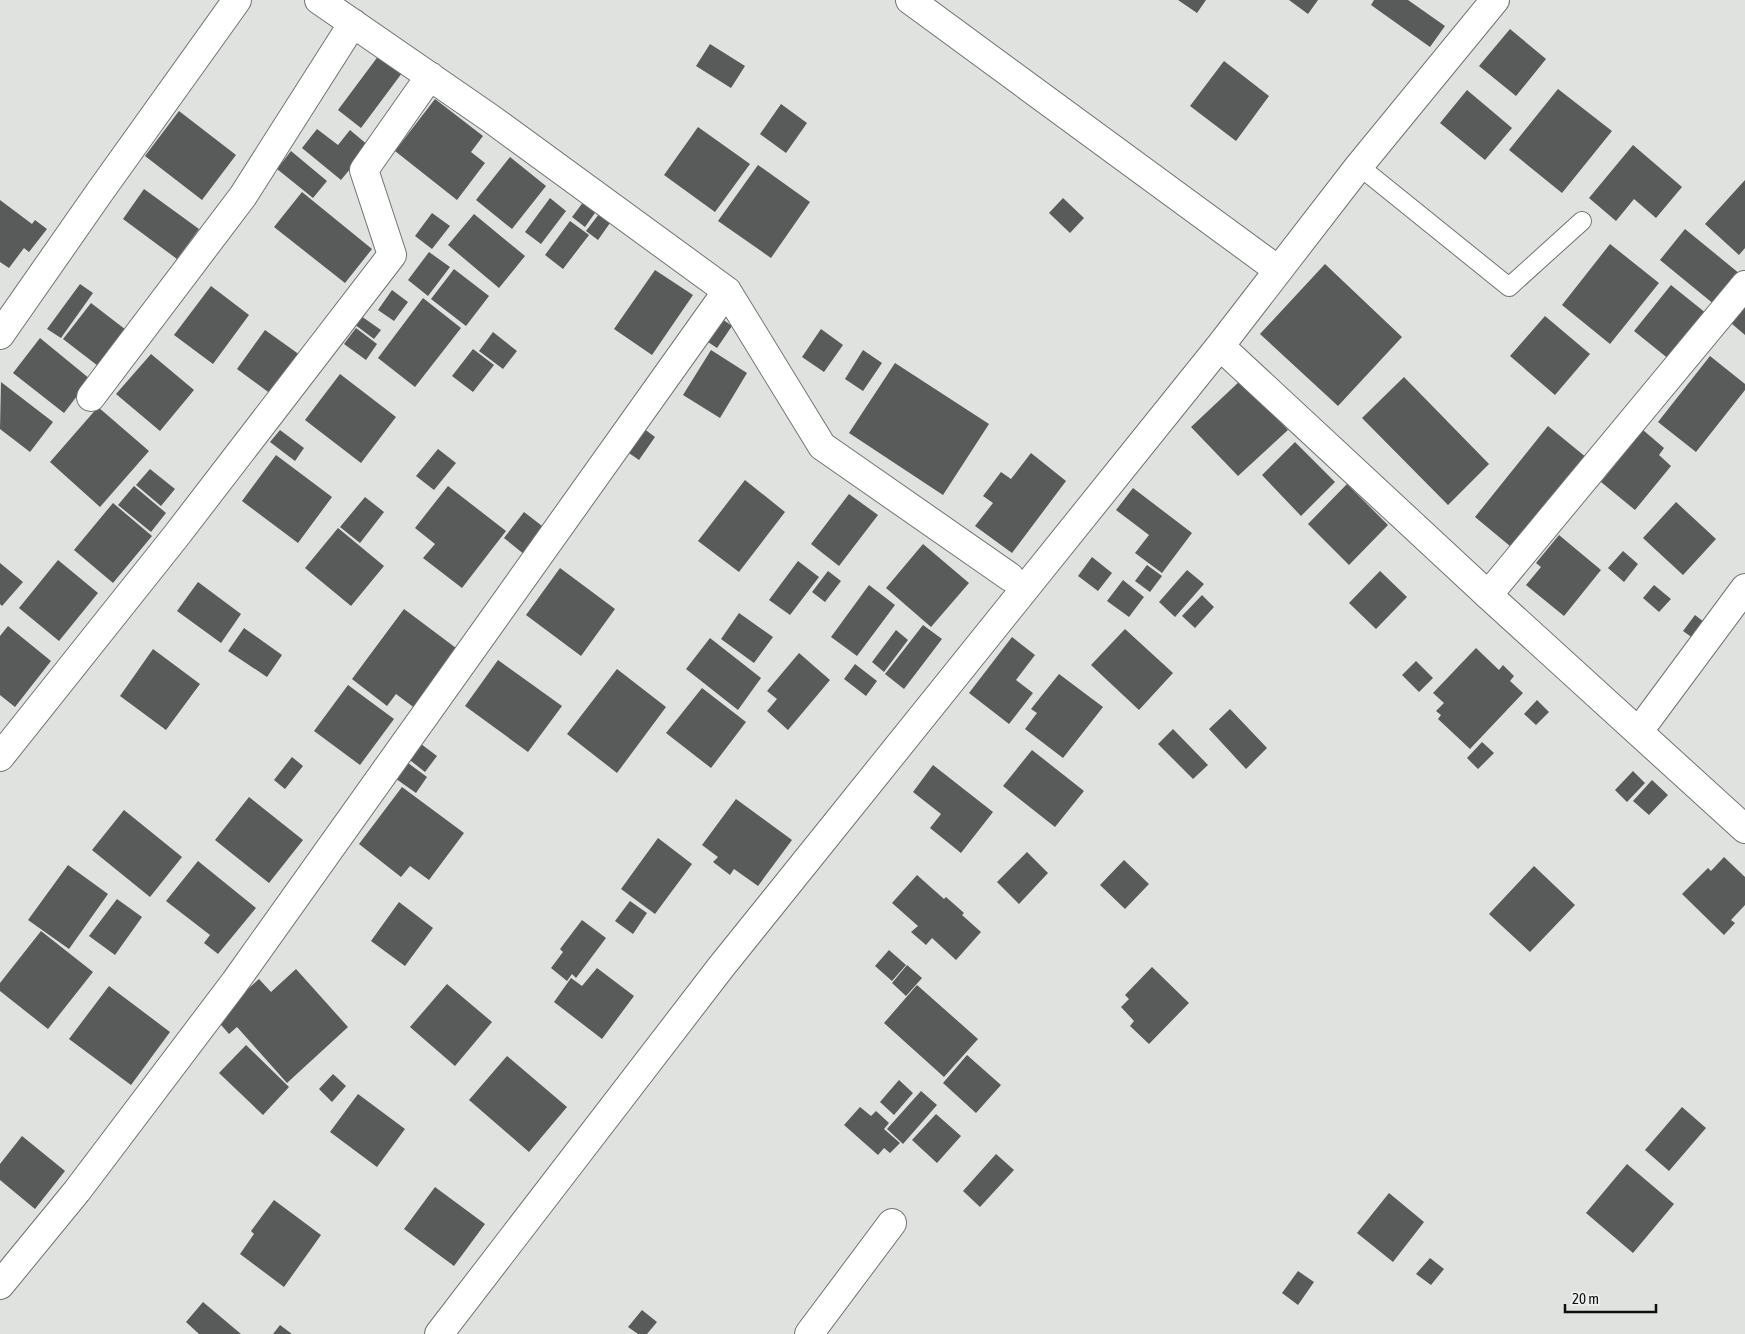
<svg xmlns="http://www.w3.org/2000/svg" width="1745" height="1334" font-family="'Asap Condensed',sans-serif">
  <rect width="100%" height="100%" fill="#dfe2df"/>
  <!-- building -->
  <path fill="#585b59" d="M1178 0H1206L1197 13Z
    M1289 0H1318L1308 14Z
    M1374 0H1408L1445 26 1430 47 1371 5Z
    M1510 29 1546 59 1516 96 1479 66Z
    M710 44 745 66 731 88 696 66Z
    M379 55 402 73 361 128 338 110Z
    M1224 61 1269 96 1236 141 1190 106Z
    M1558 89 1612 131 1562 193 1509 150Z
    M1467 90 1512 128 1485 160 1440 123Z
    M435 99 483 136 471 152 485 163 457 200 395 151Z
    M781 104 807 123 786 153 760 134Z
    M179 111 236 155 202 200 145 156Z
    M698 127 750 164 715 212 664 175Z
    M317 129 338 145 350 130 369 146 341 180 302 148Z
    M1633 145 1682 187 1656 218 1634 199 1616 221 1589 198Z
    M291 151 327 181 313 198 277 169Z
    M510 157 546 186 512 229 476 200Z
    M758 165 810 202 771 258 718 221Z
    M1745 180V248L1739 255 1705 224Z
    M144 189 199 229 177 259 123 219Z
    M302 192 372 249 345 283 274 227Z
    M550 198 566 211 541 244 525 232Z
    M1063 198 1084 218 1070 233 1049 213Z
    M0 200 32 224 35 220 47 229 29 252 24 248 9 268 0 262Z
    M584 201 597 210 585 227 572 217Z
    M432 213 450 226 432 249 415 236Z
    M474 214 525 256 499 288 448 245Z
    M599 214 610 223 598 240 586 231Z
    M570 221 589 235 563 269 545 255Z
    M1685 229 1740 274 1715 305 1660 260Z
    M1610 244 1659 283 1610 344 1562 305Z
    M429 252 450 267 428 296 408 280Z
    M1325 264 1402 337 1338 406 1260 334Z
    M454 269 489 296 466 326 431 299Z
    M655 270 693 295 652 355 614 329Z
    M80 284 93 293 61 338 47 329Z
    M1671 285 1712 318 1675 364 1634 331Z
    M211 286 249 315 213 364 174 335Z
    M392 290 408 302 394 321 378 310Z
    M423 298 461 328 415 387 378 358Z
    M91 303 130 333 102 369 63 339Z
    M1745 305V335L1731 323Z
    M361 316 381 330 374 339 354 324Z
    M718 316 732 326 717 348 702 338Z
    M1545 316 1590 354 1555 395 1510 356Z
    M356 328 377 344 366 360 344 344Z
    M821 329 843 345 824 372 802 357Z
    M265 330 300 355 271 394 237 369Z
    M493 332 517 351 503 369 479 351Z
    M40 338 90 379 64 413 13 373Z
    M473 349 494 365 473 392 452 376Z
    M711 350 747 373 720 418 683 395Z
    M863 350 882 363 863 391 845 379Z
    M151 354 194 390 160 431 116 394Z
    M1710 356 1745 384V390L1696 452 1658 422Z
    M895 363 989 424 943 495 849 433Z
    M340 374 396 417 361 463 305 420Z
    M1404 377 1489 464 1448 505 1362 418Z
    M1241 380 1288 430 1238 476 1191 427Z
    M1 382 53 422 30 452 0 429Z
    M98 407 149 451 100 507 50 462Z
    M1548 426 1587 458 1516 551 1475 517Z
    M643 428 655 437 639 460 626 451Z
    M280 430 304 448 295 461 270 442Z
    M1643 430 1664 448 1659 455 1671 466 1635 510 1601 482Z
    M1295 442 1335 482 1301 516 1262 475Z
    M438 449 456 463 434 490 416 476Z
    M1031 453 1066 481 1012 553 975 526 993 503 983 496 1001 472 1011 479Z
    M276 455 332 497 298 543 242 501Z
    M150 469 175 489 161 506 136 485Z
    M745 480 785 512 739 572 698 541Z
    M1347 484 1388 525 1349 565 1308 524Z
    M134 486 166 513 151 532 118 505Z
    M448 486 506 531 462 588 423 558 435 544 415 528Z
    M1133 488 1192 533 1162 573 1135 553 1149 535 1116 510Z
    M849 494 878 515 839 566 811 544Z
    M365 497 384 512 360 543 340 527Z
    M1676 502 1716 539 1683 575 1643 538Z
    M113 503 152 536 113 583 74 550Z
    M524 512 546 529 525 555 504 538Z
    M338 528 384 566 351 606 305 568Z
    M1559 535 1601 570 1564 616 1526 585 1541 567 1536 563Z
    M923 544 969 583 931 627 886 588Z
    M1623 551 1638 564 1624 582 1608 568Z
    M1092 557 1112 573 1098 591 1078 576Z
    M58 560 98 593 59 641 19 608Z
    M798 561 819 577 790 615 769 600Z
    M0 563 23 582 2 606 0 604Z
    M1147 565 1162 576 1150 592 1135 581Z
    M560 568 615 609 581 656 526 615Z
    M1187 570 1204 584 1175 617 1159 602Z
    M828 571 841 581 825 602 812 592Z
    M1380 571 1407 597 1376 629 1349 603Z
    M1123 580 1144 597 1129 617 1107 601Z
    M198 582 241 614 221 643 177 611Z
    M869 585 895 605 857 656 831 637Z
    M1654 585 1671 599 1659 612 1643 598Z
    M1202 595 1214 607 1195 628 1182 616Z
    M404 609 460 651 416 709 396 694 387 706 352 679Z
    M739 613 773 637 754 663 721 639Z
    M1695 615 1709 626 1697 641 1683 631Z
    M923 625 942 639 904 689 885 674Z
    M8 626 51 661 15 707 0 695V636Z
    M244 628 282 655 267 677 228 651Z
    M1125 629 1173 673 1139 710 1091 665Z
    M896 630 908 640 884 672 872 662Z
    M1012 637 1035 655 1016 680 1033 693 1009 724 969 693Z
    M710 638 761 678 738 710 686 669Z
    M1476 648 1499 670 1503 665 1514 676 1510 681 1523 693 1470 749 1438 719 1441 715 1436 711 1444 703 1433 693Z
    M153 649 200 684 166 730 120 696Z
    M799 653 830 680 788 730 767 711 777 699 767 691Z
    M498 660 562 706 528 752 465 706Z
    M1416 661 1433 678 1419 692 1402 675Z
    M855 664 877 681 866 696 844 679Z
    M617 669 666 707 617 773 567 734Z
    M1059 674 1103 707 1063 758 1025 729 1037 713 1031 709Z
    M348 685 394 719 360 765 314 731Z
    M702 688 746 722 711 768 666 733Z
    M1537 700 1549 712 1536 725 1524 714Z
    M1230 709 1267 748 1246 769 1209 729Z
    M1173 729 1208 765 1193 779 1158 744Z
    M417 741 437 756 425 772 406 757Z
    M1482 742 1494 753 1478 769 1467 758Z
    M1032 750 1084 791 1055 827 1003 786Z
    M292 757 303 766 285 789 274 780Z
    M404 760 427 777 416 793 392 776Z
    M933 765 993 812 961 853 930 828 941 814 913 792Z
    M1633 771 1645 783 1627 802 1615 790Z
    M1652 780 1668 795 1649 815 1633 801Z
    M402 787 464 833 429 880 410 866 401 877 359 844Z
    M249 797 303 840 269 883 215 840Z
    M736 799 792 840 758 886 734 869 730 875 713 862 718 857 702 845Z
    M124 810 182 857 150 897 92 850Z
    M658 838 692 864 655 914 621 889Z
    M1027 852 1048 873 1019 904 997 882Z
    M1724 857 1745 877V905L1731 920 1735 923 1724 935 1682 894 1708 868 1711 871Z
    M1124 860 1149 884 1125 909 1100 885Z
    M198 861 256 908 218 954 204 943 210 935 166 901Z
    M68 865 108 894 69 949 28 920Z
    M1534 866 1575 905 1530 952 1489 914Z
    M917 875 944 899 946 897 964 913 962 915 981 932 956 960 932 938 926 945 911 932 918 926 892 903Z
    M117 899 142 917 115 955 89 936Z
    M630 901 647 913 633 934 615 921Z
    M399 902 433 928 405 966 371 941Z
    M582 920 606 938 576 978 572 974 567 981 551 968 563 952 560 949Z
    M41 931 93 972 48 1029 0 991V983Z
    M889 950 906 965 892 981 875 966Z
    M907 965 922 978 906 996 892 983Z
    M1152 967 1189 1003 1149 1044 1130 1026 1134 1021 1121 1007 1129 999 1125 995Z
    M597 968 634 996 602 1039 554 1002 571 978 582 986Z
    M296 969 348 1027 287 1083 237 1027 229 1034 215 1018 259 979 271 992Z
    M447 984 492 1022 455 1066 410 1027Z
    M917 985 978 1039 944 1077 884 1023Z
    M109 986 170 1032 131 1085 69 1039Z
    M246 1045 289 1087 263 1115 219 1073Z
    M967 1055 1001 1085 976 1113 943 1083Z
    M507 1056 567 1107 529 1152 469 1100Z
    M333 1074 346 1086 332 1102 319 1089Z
    M899 1080 913 1093 894 1115 880 1102Z
    M921 1091 937 1105 903 1144 887 1129Z
    M358 1094 405 1129 377 1167 330 1132Z
    M860 1107 871 1116 876 1111 889 1123 884 1129 900 1143 890 1153 884 1148 878 1155 844 1125Z
    M1682 1107 1706 1128 1669 1171 1645 1150Z
    M936 1114 961 1136 937 1163 912 1140Z
    M22 1136 65 1171 35 1209 0 1180V1164Z
    M996 1154 1014 1170 980 1207 963 1191Z
    M1627 1164 1674 1204 1633 1253 1586 1213Z
    M435 1187 485 1224 454 1266 404 1229Z
    M1389 1193 1424 1222 1393 1262 1357 1233Z
    M274 1200 321 1235 284 1287 240 1254 254 1234 251 1231Z
    M1430 1258 1444 1269 1431 1285 1416 1274Z
    M1298 1271 1314 1282 1298 1305 1282 1293Z
    M203 1302 241 1334H199L186 1322Z
    M642 1310 657 1322 647 1334H638L628 1327Z
    M280 1325 292 1334H273Z"/>
  <g fill="none" stroke-linecap="round" stroke-linejoin="round">
    <!-- lane casing -->
    <g stroke="#707371" stroke-width="20">
      <path id="lane" d="M1359 166 1509 287 1582 221"/>
    </g>
    <!-- street casing -->
    <g stroke="#707371" stroke-width="30">
      <path id="street" d="M319 0 490 118 727 291 822 446 1010 577
        M910 0 1278 270
        M0 335 99 193 237 0
        M91 397 243 196 353 23
        M1488 595 1745 285
        M1639 731 1745 588
        M0 757 176 536 392 255 364 170 430 76
        M0 1285 77 1191 235 982 727 291
        M809 1334 892 1223"/>
    </g>
    <!-- secondary casing -->
    <g stroke="#707371" stroke-width="30">
      <path id="secondary" d="M1220 346 1488 595 1745 829
        M439 1334 721 967 1220 346 1359 166 1495 0"/>
    </g>
    <!-- lane -->
    <use href="#lane" stroke="#fff" stroke-width="18"/>
    <!-- street -->
    <use href="#street" stroke="#fff" stroke-width="28"/>
    <!-- secondary -->
    <use href="#secondary" stroke="#fff" stroke-width="28"/>
  </g>
  <!-- scale -->
  <path d="M1565 1304v8h91v-8" fill="none" stroke="#0e0f0e" stroke-width="2.5"/>
  <text x="1572" y="1304" font-size="15" fill="#0e0f0e" stroke="#ecefed" stroke-width="4" paint-order="stroke">20 m</text>
</svg>
